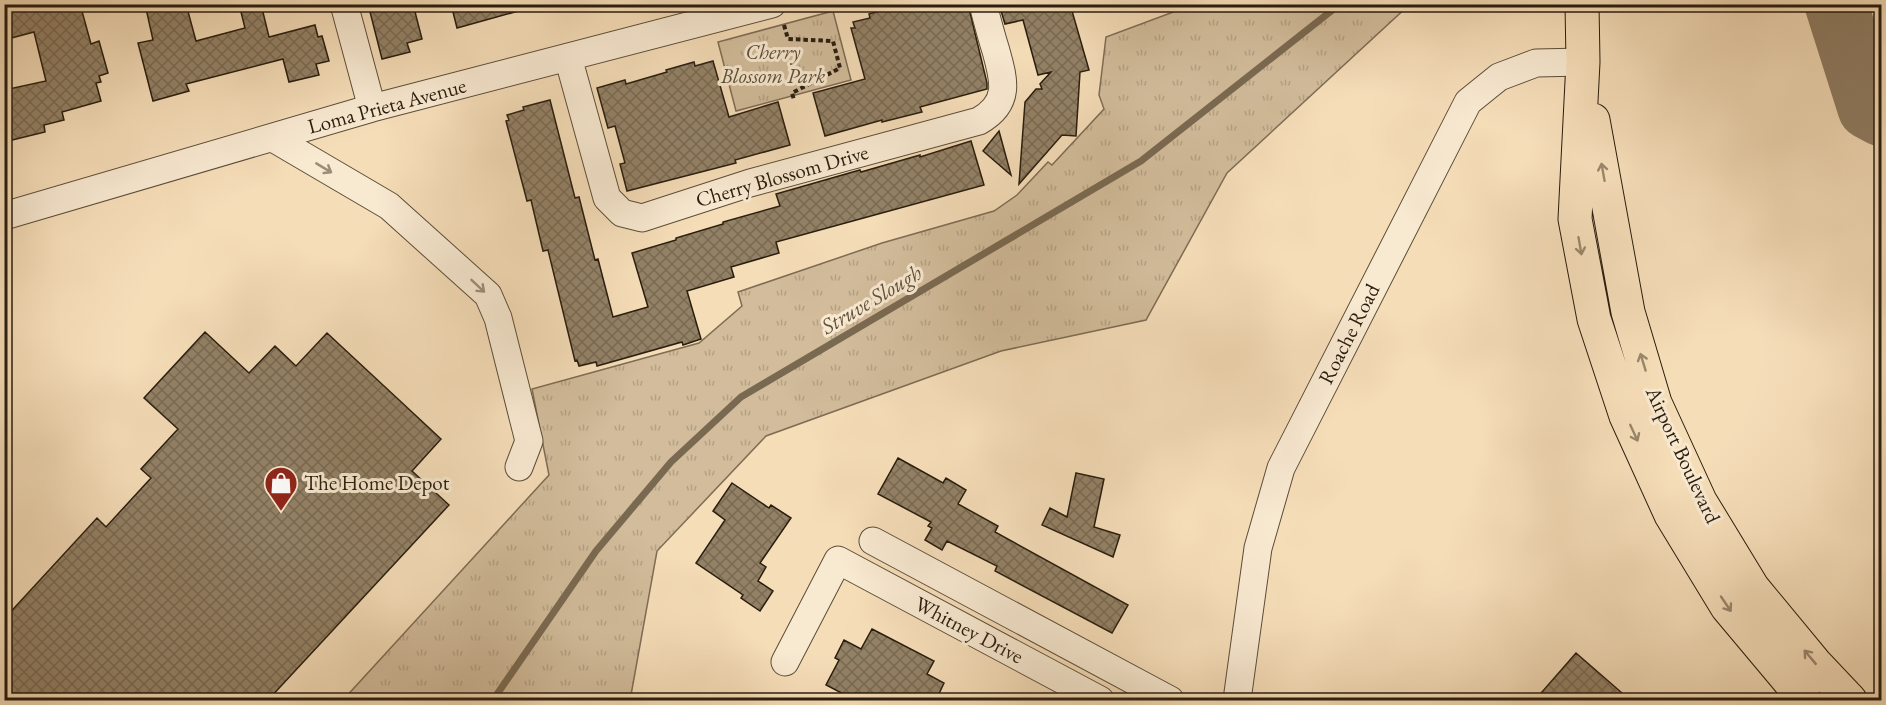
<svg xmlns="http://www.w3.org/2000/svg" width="1886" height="705" font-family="'EB Garamond',serif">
  <defs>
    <pattern id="grass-tufts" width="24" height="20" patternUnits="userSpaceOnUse" patternTransform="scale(1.5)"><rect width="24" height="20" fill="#d2bc9b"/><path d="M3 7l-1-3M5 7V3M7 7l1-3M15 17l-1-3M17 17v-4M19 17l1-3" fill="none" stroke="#b4a184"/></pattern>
    <pattern id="building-cross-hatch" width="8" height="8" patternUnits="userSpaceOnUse" patternTransform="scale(1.5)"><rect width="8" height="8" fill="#938166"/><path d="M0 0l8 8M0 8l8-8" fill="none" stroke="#786952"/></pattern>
  </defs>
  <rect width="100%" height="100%" fill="#f5ddb8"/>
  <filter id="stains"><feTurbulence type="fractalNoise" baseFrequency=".00333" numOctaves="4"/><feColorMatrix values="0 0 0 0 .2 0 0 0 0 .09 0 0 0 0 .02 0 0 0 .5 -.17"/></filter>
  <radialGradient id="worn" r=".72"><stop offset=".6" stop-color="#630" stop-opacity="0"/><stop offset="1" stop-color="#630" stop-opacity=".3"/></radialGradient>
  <!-- grass -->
  <path fill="url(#grass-tufts)" stroke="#7e6c54" stroke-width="1.5" d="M1192 5H1409L1227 173 1146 320 1001 351 766 436 657 551 631 695 627 700H343L549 475 532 389 699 343 742 306 738 292 882 243 994 211 1017 195 1048 162 1052 165 1104 109 1099 95 1106 37Z
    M833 11 851 80 736 111 718 42Z"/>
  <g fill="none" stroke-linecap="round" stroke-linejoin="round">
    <!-- stream -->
    <path stroke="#7a6951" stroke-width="7" d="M493 700 596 551 671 462 741 397 1141 161 1340 4"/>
    <!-- taxiway -->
    <path stroke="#8f7d63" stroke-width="63" d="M1836 4 1869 108 1882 115"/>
  </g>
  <!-- building -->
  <path fill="url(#building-cross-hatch)" stroke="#291d0e" stroke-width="1.5" d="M4 4H80L91 44 99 41 108 73 99 76 101 82 96 83 101 101 62 112 64 120 44 125 45 132 4 142V90L46 81 34 32 4 40Z
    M145 4H186L196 41 245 28 239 4H261L269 37 315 25 318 37 322 36 329 61 316 64 319 75 289 82 283 59 186 84 189 91 153 101 138 43 153 40Z
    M368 4H413L422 39 407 43 410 52 382 59Z
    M451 4H521L522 10 457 28Z
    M905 4H968L987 83V89L920 107 922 112 882 122V120L825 136 813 93 865 79 851 28H855L853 22 870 18 869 14Z
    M999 4H1070L1089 70 1080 72 1076 136 1062 135 1019 184 1025 102 1036 89H1042L1040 84 1051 72 1038 75 1023 20 1005 24Z
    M713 61 729 117 778 102 790 145 735 160 736 163 627 191 620 164 625 163 615 126 608 128 597 88 625 80 626 84 667 72 666 70 694 62 695 66Z
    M550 100 575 198 579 197 595 260 598 259 613 317 648 307 632 253 676 240V238L723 224V222L780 206 776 194 860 170 861 172 920 155V157L971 141 984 185 776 242 779 253 731 267 734 277 687 291 701 339 683 345 682 342 597 366 596 362 579 366 577 360 575 361 548 250 543 251 531 200 527 201 506 121 509 120 507 115 524 110 523 107Z
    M999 131 1011 175 983 151Z
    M205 332 249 373 275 346 296 366 327 333 441 439 412 471 449 505 268 700H4V619L97 518 106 527 151 478 141 469 178 429 144 398Z
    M898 458 943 483 946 478 966 490 958 504 998 526 995 532 1128 605 1112 633 995 571 997 566 947 541 942 550 925 540 932 528 928 526 931 522 878 494Z
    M1076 473 1104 479 1094 527 1120 535 1113 557 1042 525 1050 508 1067 517Z
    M732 483 769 508 771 505 791 518 760 563 766 567 758 581 773 591 760 611 741 598 743 595 696 563 725 520 713 511Z
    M872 629 934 661 927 674 944 683 936 700H855L826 685 839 660 835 658 844 640 861 649Z
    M1576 653 1630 700H1535Z"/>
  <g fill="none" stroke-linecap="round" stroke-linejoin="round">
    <!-- minor casing -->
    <g stroke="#5c4d38" stroke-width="29">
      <path id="minor" d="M344 4 372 108
        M568 57 607 198 622 213 642 218 750 183 979 121C1011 103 1004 80 996 51 991 35 987 20 983 4
        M273 138 389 206 488 295 498 318 529 441 519 467
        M4 216 372 108 772 4
        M873 541 1170 700
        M785 662 838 560 1100 700
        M1237 700 1258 548 1281 468 1468 102 1499 77 1536 63 1583 62"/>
    </g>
    <!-- major casing -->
    <g stroke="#291d0e" stroke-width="35">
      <path id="major" d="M1582 4 1583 62 1575 219 1594 319 1626 416 1671 515 1727 607 1805 700
        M1593 120 1628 312 1655 403 1700 501 1753 588 1815 663 1850 700"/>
    </g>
    <!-- path -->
    <path stroke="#291d0e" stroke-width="4" stroke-dasharray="4.5 3" stroke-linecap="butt" d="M784 25 788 39 833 41 840 68 792 93 794 100"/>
    <!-- minor -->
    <use href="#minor" stroke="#f8e9d1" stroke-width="27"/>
    <!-- major -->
    <use href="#major" stroke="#f5ddb8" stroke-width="33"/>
  </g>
  <!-- one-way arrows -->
  <defs><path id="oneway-shaft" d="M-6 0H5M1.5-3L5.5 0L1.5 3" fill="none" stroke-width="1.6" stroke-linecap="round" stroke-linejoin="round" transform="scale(1.5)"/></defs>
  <g stroke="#9b8d79">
    <use href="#oneway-shaft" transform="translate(324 168) rotate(31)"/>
    <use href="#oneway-shaft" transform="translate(478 286) rotate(43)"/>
  </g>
  <g stroke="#99876c">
    <use href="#oneway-shaft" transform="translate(1603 172) rotate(-100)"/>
    <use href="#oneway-shaft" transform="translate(1580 246) rotate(80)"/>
    <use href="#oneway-shaft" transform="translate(1643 362) rotate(-107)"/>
    <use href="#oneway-shaft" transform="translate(1634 433) rotate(65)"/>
    <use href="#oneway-shaft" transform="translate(1726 604) rotate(56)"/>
    <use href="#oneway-shaft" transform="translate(1810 657) rotate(-130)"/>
  </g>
  <!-- icons -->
  <defs>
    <g id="shop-pin" transform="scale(1.725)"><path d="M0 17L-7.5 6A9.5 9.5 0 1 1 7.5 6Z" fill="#8f2418" stroke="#f8e9d1"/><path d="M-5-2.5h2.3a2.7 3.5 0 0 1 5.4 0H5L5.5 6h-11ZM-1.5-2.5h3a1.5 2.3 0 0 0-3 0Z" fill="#fff"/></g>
  </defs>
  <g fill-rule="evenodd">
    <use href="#shop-pin" x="281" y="483"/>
  </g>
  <g text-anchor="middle" stroke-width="6" stroke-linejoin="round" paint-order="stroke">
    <!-- park labels -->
    <g font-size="21" font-style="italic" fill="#5c4d38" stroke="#f8e9d1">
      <text x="773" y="59">Cherry<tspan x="773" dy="24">Blossom Park</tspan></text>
    </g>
    <!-- street labels -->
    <g font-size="21" fill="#291d0e" stroke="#f8e9d1">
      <text transform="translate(387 106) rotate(-15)" y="7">Loma Prieta Avenue</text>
      <text transform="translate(782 176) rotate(-16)" y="7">Cherry Blossom Drive</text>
      <text transform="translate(1349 334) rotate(-63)" y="7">Roache Road</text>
      <text transform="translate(1683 455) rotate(65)" y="7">Airport Boulevard</text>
      <text transform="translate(969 630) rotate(28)" y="7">Whitney Drive</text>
    </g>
    <!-- poi labels -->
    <g font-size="21" fill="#291d0e" stroke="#f8e9d1" text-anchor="start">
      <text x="304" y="490">The Home Depot</text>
    </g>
    <!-- water labels -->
    <g font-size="22" font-style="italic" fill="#5f503b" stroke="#f8e9d1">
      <text transform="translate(871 299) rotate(-31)" y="8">Struve Slough</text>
    </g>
  </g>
  <!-- margin -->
  <rect width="1886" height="705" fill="none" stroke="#f5ddb8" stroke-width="24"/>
  <rect x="6" y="6" width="1874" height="693" fill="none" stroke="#291d0e" stroke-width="3"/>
  <rect x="12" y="12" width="1862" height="681" fill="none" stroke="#291d0e" stroke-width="1.5"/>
  <rect width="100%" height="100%" filter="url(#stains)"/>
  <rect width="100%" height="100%" fill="url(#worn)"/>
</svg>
